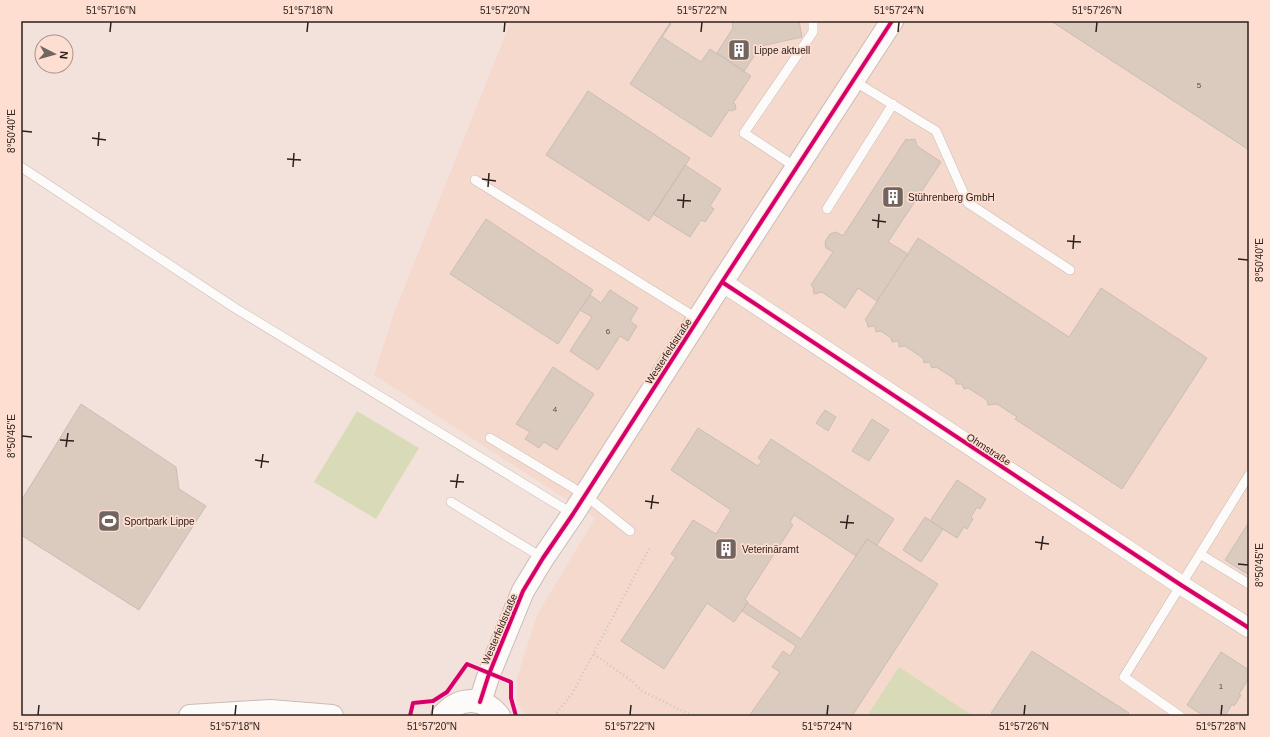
<svg xmlns="http://www.w3.org/2000/svg" width="1270" height="737" font-family="Arial,sans-serif">
  <rect width="100%" height="100%" fill="#f3e2db"/>
  <!-- built -->
  <path fill="#f5d9cd" d="M511 21H1249V716H527L517 703V678L537 615 595 518 374 375 393 316Z"/>
  <!-- green -->
  <path fill="#d9dab8" d="M357 411 419 448 376 519 314 482Z
    M899 667 973 716H867Z"/>
  <!-- building -->
  <path fill="#dbcabe" stroke="#c9beb7" d="M732 21H799L802 37 761 46 744 71 717 53 733 28Z
    M1051 21H1249V150Z
    M670 23 671 24 662 37 701 62 710 49 751 76 733 103 735 104 736 109 731 111 729 110 711 137 630 84Z
    M588 91 690 158 649 221 546 155Z
    M906 139 908 140 915 139 917 146 941 162 888 242 908 254 877 301 858 288 845 308 822 292 814 294 813 287 811 285 833 252 826 248 825 242 830 234 836 232 843 236Z
    M685 165 721 189 710 206 714 209 705 222 701 220 690 237 653 214Z
    M486 219 593 290 558 344 450 274Z
    M918 238 1069 337 1101 288 1207 358 1122 489 1015 419 1017 417 997 404 988 405 987 400 968 388 964 389 962 384H956L955 379 936 367 932 368 930 363 929 362 924 363 923 358 905 346 899 347V342L897 341 892 342 891 338 881 331 876 332 875 327 873 326 868 327 867 322 865 320Z
    M610 290 638 308 630 321 637 326 628 341 620 336 598 370 570 351 592 317 580 310 590 295 601 303Z
    M553 367 594 394 557 450 544 442 539 448 525 439 530 432 516 424Z
    M81 404 176 467 179 489 206 506 139 610 21 535V501Z
    M825 410 836 417 828 431 816 423Z
    M872 419 889 430 869 461 852 451Z
    M698 428 758 466 762 461 758 458 771 439 894 519 877 545 867 539 856 556 794 515 790 522 793 525 745 599 748 602 734 622 707 603 664 669 621 641 676 557 671 554 693 520 716 534 731 510 671 470Z
    M957 480 986 499 980 509 977 507 971 517 973 519 967 529 964 527 957 538 930 521Z
    M925 517 943 529 921 562 903 550Z
    M1249 522V575L1225 560Z
    M867 539 938 584 852 716H749L780 672 772 667 783 651 790 656 796 646 742 611 747 603 801 639Z
    M1032 651 1129 713 1127 716H996L991 713Z
    M1221 652 1249 670V678L1239 694 1241 695 1234 706 1232 704 1225 716H1204L1187 705Z"/>
  <g fill="none" stroke-linecap="round" stroke-linejoin="round">
    <!-- service casing -->
    <g stroke="#c9bcb6" stroke-width="10">
      <path id="service" d="M854 81 936 131 968 203 1070 270
        M21 167 235 308 573 514
        M797 168 744 133 813 32V21
        M475 180 698 319
        M827 209 893 104
        M490 438 585 495 630 531
        M451 502 543 558
        M1200 554 1249 584
        M1180 716 1124 677 1249 475"/>
    </g>
    <!-- minor casing -->
    <g stroke="#c9bcb6" stroke-width="20">
      <path id="minor" d="M722 282 1181 585 1249 628"/>
    </g>
    <!-- tertiary casing -->
    <g stroke="#c9bcb6" stroke-width="24">
      <path id="tertiary" d="M480 702 489 674 523 591 543 558 573 514 722 282 892 21
        M190 716 270 711 332 716
        M442 716C459 697 482 695 499 716"/>
    </g>
    <!-- path -->
    <path stroke="#cbc6c3" stroke-width="2.5" stroke-dasharray="1 3" stroke-linecap="butt" d="M594 654 633 682 642 691 693 716
      M554 716 572 694 650 547"/>
    <!-- service -->
    <use href="#service" stroke="#fdfbfa" stroke-width="9"/>
    <!-- minor -->
    <use href="#minor" stroke="#fdfbfa" stroke-width="19"/>
    <!-- tertiary -->
    <use href="#tertiary" stroke="#fdfbfa" stroke-width="22"/>
    <!-- cycleway casing -->
    <g stroke="#fdded1" stroke-width="6">
      <path id="cycleway" d="M722 282 1181 585 1249 628
        M480 702 489 674 523 591 543 558 573 514 722 282 892 21
        M410 716 413 703 433 701 447 692 467 664 511 682V698L516 716"/>
    </g>
    <!-- cycleway -->
    <use href="#cycleway" stroke="#d6006c" stroke-width="4"/>
  </g>
  <!-- ticks -->
  <path fill="none" stroke="#2c211c" stroke-width="1.5" d="M110 32 111 22M307 32 308 22M504 32 505 22M701 32 702 22M898 32 899 22M1096 32 1097 22M22 131 32 132M92 138 106 140M98 146 99 132M287 159 301 160M293 167 294 153M482 179 496 181M488 187 489 173M677 200 691 201M683 208 684 194M872 220 886 222M878 228 879 214M1067 241 1081 242M1073 249 1074 235M1238 259 1248 260M22 436 32 437M60 440 74 441M66 447 68 433M255 460 269 462M261 468 263 454M450 481 464 482M456 488 458 474M645 501 659 503M651 509 653 495M840 522 854 523M846 529 848 515M1035 542 1049 544M1041 550 1043 536M1238 564 1248 565M38 715 39 705M235 715 236 705M432 715 433 705M630 715 631 705M827 715 828 705M1024 715 1025 705M1221 715 1222 705"/>
  <!-- icons -->
  <defs>
    <g id="building-square" transform="scale(1.15)"><rect x="-9" y="-9" width="18" height="18" rx="4" fill="#72655f" stroke="#fdded1"/><path d="M-4-6H4V6H1V3H-1V6H-4ZM-2.5-4.3h1.7v1.8h-1.7ZM.8-4.3h1.7v1.8H.8ZM-2.5-1h1.7V.8h-1.7ZM.8-1h1.7V.8H.8Z" fill="#fff"/></g>
    <g id="stadium-square" transform="scale(1.15)"><rect x="-9" y="-9" width="18" height="18" rx="4" fill="#72655f" stroke="#fdded1"/><path d="M0-5a6.5 5 0 1 0 0 10a6.5 5 0 1 0 0-10ZM-3.5-1.8h7v3.6h-7Z" fill="#fff"/></g>
  </defs>
  <g fill-rule="evenodd">
    <use href="#building-square" x="739" y="50"/>
    <use href="#building-square" x="893" y="197"/>
    <use href="#stadium-square" x="109" y="521"/>
    <use href="#building-square" x="726" y="549"/>
  </g>
  <g text-anchor="middle" stroke-width="3.5" stroke-linejoin="round" paint-order="stroke">
    <!-- number labels -->
    <g font-size="8" fill="#594c45">
      <text x="1199" y="88">5</text>
      <text x="608" y="334">6</text>
      <text x="555" y="412">4</text>
      <text x="1221" y="689">1</text>
    </g>
    <!-- poi labels -->
    <g font-size="10" fill="#2c211c" stroke="#fdded1" text-anchor="start">
      <text x="754" y="54">Lippe aktuell</text>
      <text x="908" y="201">Stührenberg GmbH</text>
      <text x="124" y="525">Sportpark Lippe</text>
      <text x="742" y="553">Veterinäramt</text>
    </g>
    <!-- street labels -->
    <g font-size="10" fill="#2c211c" stroke="#fdded1">
      <text transform="translate(668 351) rotate(-57)" y="4">Westerfeldstraße</text>
      <text transform="translate(989 449) rotate(33)" y="4">Ohmstraße</text>
      <text transform="translate(499 629) rotate(-67)" y="4">Westerfeldstraße</text>
    </g>
  </g>
  <!-- border -->
  <rect width="1270" height="737" fill="none" stroke="#fdded1" stroke-width="44"/>
  <!-- north arrow -->
  <g transform="translate(54 54) rotate(96)"><circle r="19" fill="#fdded1" stroke="#a99289"/>
  <path d="M0-3L7 15L0 10L-7 15Z" fill="#72655f"/>
  <text y="-6" font-size="11" font-weight="bold" text-anchor="middle" fill="#2c211c">N</text>
  </g>
  <rect x="22" y="22" width="1226" height="693" fill="none" stroke="#2c211c" stroke-width="1.5"/>
  <g font-size="10" text-anchor="middle" fill="#2c211c">
    <text x="111" y="14">51°57'16"N</text>
    <text x="308" y="14">51°57'18"N</text>
    <text x="505" y="14">51°57'20"N</text>
    <text x="702" y="14">51°57'22"N</text>
    <text x="899" y="14">51°57'24"N</text>
    <text x="1097" y="14">51°57'26"N</text>
    <text transform="translate(11 131) rotate(-90)" y="4">8°50'40"E</text>
    <text transform="translate(1259 260) rotate(-90)" y="4">8°50'40"E</text>
    <text transform="translate(11 436) rotate(-90)" y="4">8°50'45"E</text>
    <text transform="translate(1259 565) rotate(-90)" y="4">8°50'45"E</text>
    <text x="38" y="730">51°57'16"N</text>
    <text x="235" y="730">51°57'18"N</text>
    <text x="432" y="730">51°57'20"N</text>
    <text x="630" y="730">51°57'22"N</text>
    <text x="827" y="730">51°57'24"N</text>
    <text x="1024" y="730">51°57'26"N</text>
    <text x="1221" y="730">51°57'28"N</text>
  </g>
</svg>
